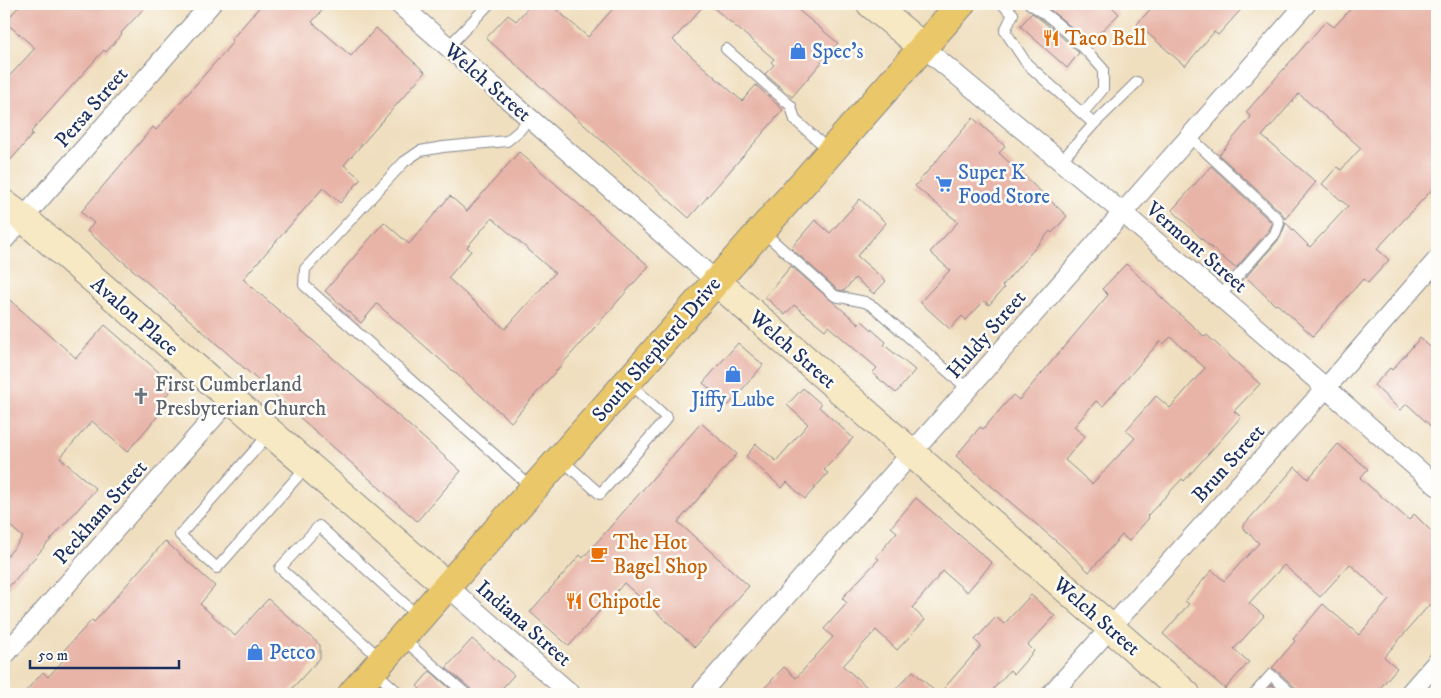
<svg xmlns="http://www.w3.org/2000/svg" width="1441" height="698" font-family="'IM FELL DW Pica',serif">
  <rect width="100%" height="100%" fill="#fdfcf7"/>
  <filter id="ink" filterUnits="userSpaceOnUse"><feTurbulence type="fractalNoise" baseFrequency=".02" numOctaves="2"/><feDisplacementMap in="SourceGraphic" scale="10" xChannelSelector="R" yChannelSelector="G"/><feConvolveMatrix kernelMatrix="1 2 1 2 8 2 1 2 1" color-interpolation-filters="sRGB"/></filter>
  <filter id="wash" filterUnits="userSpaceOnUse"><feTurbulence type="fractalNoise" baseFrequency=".0096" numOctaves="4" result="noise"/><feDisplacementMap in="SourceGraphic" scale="20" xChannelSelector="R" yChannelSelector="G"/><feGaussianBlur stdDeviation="1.12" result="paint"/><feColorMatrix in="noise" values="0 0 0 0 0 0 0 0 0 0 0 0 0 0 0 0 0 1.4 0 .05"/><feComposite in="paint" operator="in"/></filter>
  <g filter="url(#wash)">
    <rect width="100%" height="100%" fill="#f0dfbf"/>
    <g id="blocks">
      <!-- building -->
      <path fill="#e8b4a7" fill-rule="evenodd" d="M21 4H148L121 33 122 34 106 52 104 50 31 132 33 134 4 168V82L35 48 5 22Z
        M262 4H328L312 22 351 56 376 28 425 72 344 165 361 179 340 203 323 188 243 279 461 471 417 521 140 276 87 231 94 223 81 212 153 127 156 130 192 89 233 42 231 40Z
        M531 4H550L588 37 617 4H705L673 40 742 101 756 85 783 110 689 218 486 38 508 15 516 21Z
        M709 4H791L838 43 792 97 765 74 774 65 771 62 774 59Z
        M1042 4H1109L1119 14 1089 43 1064 21Z
        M1155 4H1246L1218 35 1214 32 1185 66 1137 24Z
        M1355 4H1437V184L1377 249 1389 260 1368 283 1363 279 1313 336 1277 304 1275 305 1246 277 1280 238 1286 223 1310 247 1348 206 1322 184 1337 167 1341 170 1361 148 1299 94 1262 136 1316 182 1285 219 1282 213 1219 155 1251 117 1246 112 1326 21 1334 27Z
        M1032 13 1055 31 1079 53 1067 68 1020 26Z
        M973 118 1005 146 999 153 1067 216 1052 233 1050 231 1002 286 1004 288 989 305 984 301 966 320 962 316 950 329 920 302 950 270 930 252 958 222 915 186Z
        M519 152 649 266 511 422 377 304 361 323 325 291 384 222 409 244 450 196 467 211ZM492 218 555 273 505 329 448 278 471 251 467 247Z
        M1211 166 1272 223 1269 230 1237 267H1234L1207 244 1172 210Z
        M860 199 886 223 857 256 886 281 874 294 855 278 844 291 838 290 791 248 815 220 830 233Z
        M1126 264 1176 311 1205 337 1207 335 1260 384 1234 411 1241 417 1184 481 1182 479 1147 516 1149 518 1129 541 1122 535 1089 572 1063 547 956 456 980 427 983 429 1013 395 1019 400 1108 295 1102 289ZM1171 337 1205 368 1170 408 1156 396 1126 430 1135 438 1092 484 1065 460 1085 436 1074 427 1096 401 1103 406 1160 341 1163 344Z
        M791 266 859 324 862 321 886 342 884 345 915 370 896 393 872 373 877 368 828 326 825 330 794 305 785 315 765 297Z
        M4 295 76 358 105 325 175 386 163 399 168 404 127 452 92 421 60 458 96 489 4 592V560L23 537 4 521Z
        M1420 338 1437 353V432L1407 404 1400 410 1374 385 1390 368 1392 370Z
        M738 343 763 365 729 405 703 383Z
        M803 388 821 404 819 407 853 438 824 470 828 473 805 499 787 482 782 488 746 456 756 444 776 461 808 424 787 405Z
        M701 423 737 454 678 522 749 586 695 647 624 583 569 646 530 612 580 555 583 558Z
        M1338 444 1368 469 1360 478 1409 520 1414 514 1437 537V611L1430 604 1384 657 1397 668 1375 694H1299L1297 689 1276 670 1272 668 1295 641 1293 639 1323 604 1359 635 1389 600 1350 564 1320 597 1284 565 1249 603 1264 616 1234 649 1249 662 1225 689 1163 634 1189 604 1185 601 1212 570 1224 581 1259 543 1242 527 1295 467 1308 479Z
        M916 498 992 563 967 592 943 571 912 608 925 620 897 650 876 630 843 666 875 694H759L784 667 796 678 833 637 824 629 847 603 842 598 879 559 876 557 897 532 891 527Z
        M165 541 215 586 200 604 235 636 268 599 320 645V658L287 694H23L43 672 48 677 69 654 64 650 92 620 94 622Z
        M1031 595 1055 616 1028 645 1034 651 1014 674 1010 670 989 694H939L981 646 975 640 996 617 1004 624Z
        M472 639 514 675 497 694H473L471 689 446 668Z
        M430 671 456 694H423L424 693 417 686Z
        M913 671 938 694H891Z
        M1272 685 1282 694H1263Z"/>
    </g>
  </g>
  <g filter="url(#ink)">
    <use href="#blocks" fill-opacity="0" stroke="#86878e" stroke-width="1"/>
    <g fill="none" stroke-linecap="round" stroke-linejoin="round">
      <!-- lane casing -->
      <g stroke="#86878e" stroke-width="12">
        <path id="lane" d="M1002 4 1013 14 1005 31 1027 64 1094 124 1137 82
          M1030 4C1058 21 1082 45 1103 69V89L1083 113
          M448 47 489 4
          M726 49 791 106 795 120 830 151
          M529 119 519 131 507 141 443 147 420 151 404 162 305 269 304 285 533 489
          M1190 137 1277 218 1279 223 1275 234 1220 296
          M1061 161 1094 124
          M762 231 835 296 865 302 874 307 968 389
          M269 434 180 535 217 568 307 466
          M561 459 600 494 667 418 629 383
          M403 639 466 694
          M381 659 280 568 319 526 419 617
          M374 671 400 694
          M1254 694 1271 675 1292 694"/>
      </g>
      <!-- street casing -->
      <g stroke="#86878e" stroke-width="21">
        <path id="street" d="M399 4 716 281
          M923 47 1123 213 1326 388 1437 486
          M4 240 211 4
          M447 586 571 694
          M4 656 230 399
          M700 694 1306 4
          M1051 694 1326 388 1437 260
          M1409 694 1437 662"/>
      </g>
      <!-- secondary casing -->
      <g stroke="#86878e" stroke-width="30">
        <path id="secondary" d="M871 4 923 47
          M4 204 23 218 447 586
          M716 281 1186 694"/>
      </g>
      <!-- primary casing -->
      <g stroke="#86878e" stroke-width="30">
        <path id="primary" d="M352 694 961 4"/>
      </g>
      <!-- lane -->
      <use href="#lane" stroke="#fff" stroke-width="10"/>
      <!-- street -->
      <use href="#street" stroke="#fff" stroke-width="19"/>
      <!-- secondary -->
      <use href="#secondary" stroke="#f7e9c3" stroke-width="28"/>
      <!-- primary -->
      <use href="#primary" stroke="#eac769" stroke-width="28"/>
    </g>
  </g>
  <!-- icons -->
  <defs>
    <g id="restaurant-bare" transform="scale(1.35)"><path d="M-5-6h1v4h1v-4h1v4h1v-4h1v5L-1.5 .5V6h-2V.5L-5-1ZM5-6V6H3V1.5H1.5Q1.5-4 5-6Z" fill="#e8710a" stroke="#fdfcf7" stroke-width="2.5" paint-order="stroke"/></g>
    <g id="shop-bare" transform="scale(1.35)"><path d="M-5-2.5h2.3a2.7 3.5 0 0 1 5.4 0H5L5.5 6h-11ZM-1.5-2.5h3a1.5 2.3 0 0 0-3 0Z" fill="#3f7fe0" stroke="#fdfcf7" stroke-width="2.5" paint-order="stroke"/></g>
    <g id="supermarket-bare" transform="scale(1.35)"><path d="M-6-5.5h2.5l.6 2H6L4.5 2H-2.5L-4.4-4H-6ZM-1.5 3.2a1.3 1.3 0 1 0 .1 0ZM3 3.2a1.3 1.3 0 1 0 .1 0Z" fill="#3f7fe0" stroke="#fdfcf7" stroke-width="2.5" paint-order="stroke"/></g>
    <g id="church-bare" transform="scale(1.35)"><path d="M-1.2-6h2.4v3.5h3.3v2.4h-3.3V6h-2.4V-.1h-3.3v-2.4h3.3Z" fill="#6b7280" stroke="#fdfcf7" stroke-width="2.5" paint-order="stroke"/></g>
    <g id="cafe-bare" transform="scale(1.35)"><path d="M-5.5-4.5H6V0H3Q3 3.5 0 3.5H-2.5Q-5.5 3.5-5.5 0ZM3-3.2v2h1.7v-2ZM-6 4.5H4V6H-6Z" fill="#e8710a" stroke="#fdfcf7" stroke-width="2.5" paint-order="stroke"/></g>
  </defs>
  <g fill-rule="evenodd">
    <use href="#restaurant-bare" x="1051" y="38"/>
    <use href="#shop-bare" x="798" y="51"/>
    <use href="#supermarket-bare" x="944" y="184"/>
    <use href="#shop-bare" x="733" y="374"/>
    <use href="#church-bare" x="141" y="396"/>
    <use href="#cafe-bare" x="599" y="554"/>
    <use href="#restaurant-bare" x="574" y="601"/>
    <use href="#shop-bare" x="255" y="652"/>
  </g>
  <g text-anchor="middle" stroke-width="5" stroke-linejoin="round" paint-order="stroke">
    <!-- food labels -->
    <g font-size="21" fill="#c56008" stroke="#fdfcf7" text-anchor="start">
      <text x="1065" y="45">Taco Bell</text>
      <text x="613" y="549">The Hot<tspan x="613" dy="24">Bagel Shop</tspan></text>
      <text x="588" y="608">Chipotle</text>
    </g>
    <!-- shop labels -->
    <g font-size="21" fill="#366cbe" stroke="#fdfcf7" text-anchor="start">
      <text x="812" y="58">Spec's</text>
      <text x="958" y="179">Super K<tspan x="958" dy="24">Food Store</tspan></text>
      <text x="733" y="406" text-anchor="middle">Jiffy Lube</text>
      <text x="269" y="659">Petco</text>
    </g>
    <!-- street labels -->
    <g font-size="21" fill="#1b2f5e" stroke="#fdfcf7">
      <text transform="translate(488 82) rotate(41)" y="7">Welch Street</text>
      <text transform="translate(91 107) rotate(-49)" y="7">Persa Street</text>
      <text transform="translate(1197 247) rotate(41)" y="7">Vermont Street</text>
      <text transform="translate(135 316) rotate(41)" y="7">Avalon Place</text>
      <text transform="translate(986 334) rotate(-49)" y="7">Huldy Street</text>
      <text transform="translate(656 349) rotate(-49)" y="7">South Shepherd Drive</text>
      <text transform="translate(793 349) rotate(41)" y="7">Welch Street</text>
      <text transform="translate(1228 463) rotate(-48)" y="7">Brun Street</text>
      <text transform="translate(100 512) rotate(-49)" y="7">Peckham Street</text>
      <text transform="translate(1097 616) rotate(41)" y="7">Welch Street</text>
      <text transform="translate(524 623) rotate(41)" y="7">Indiana Street</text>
    </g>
    <!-- worship labels -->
    <g font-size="21" fill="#5b616d" stroke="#fdfcf7" text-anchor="start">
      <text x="155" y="391">First Cumberland<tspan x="155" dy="24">Presbyterian Church</tspan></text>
    </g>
  </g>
  <!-- margin -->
  <rect width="1441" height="698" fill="none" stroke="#fdfcf7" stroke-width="20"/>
  <!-- scale -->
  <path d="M30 660v8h149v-8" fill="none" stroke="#1b2f5e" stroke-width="2.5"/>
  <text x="38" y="660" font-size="15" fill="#1b2f5e" stroke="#fdfcf7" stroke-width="4" paint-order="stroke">50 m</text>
</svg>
